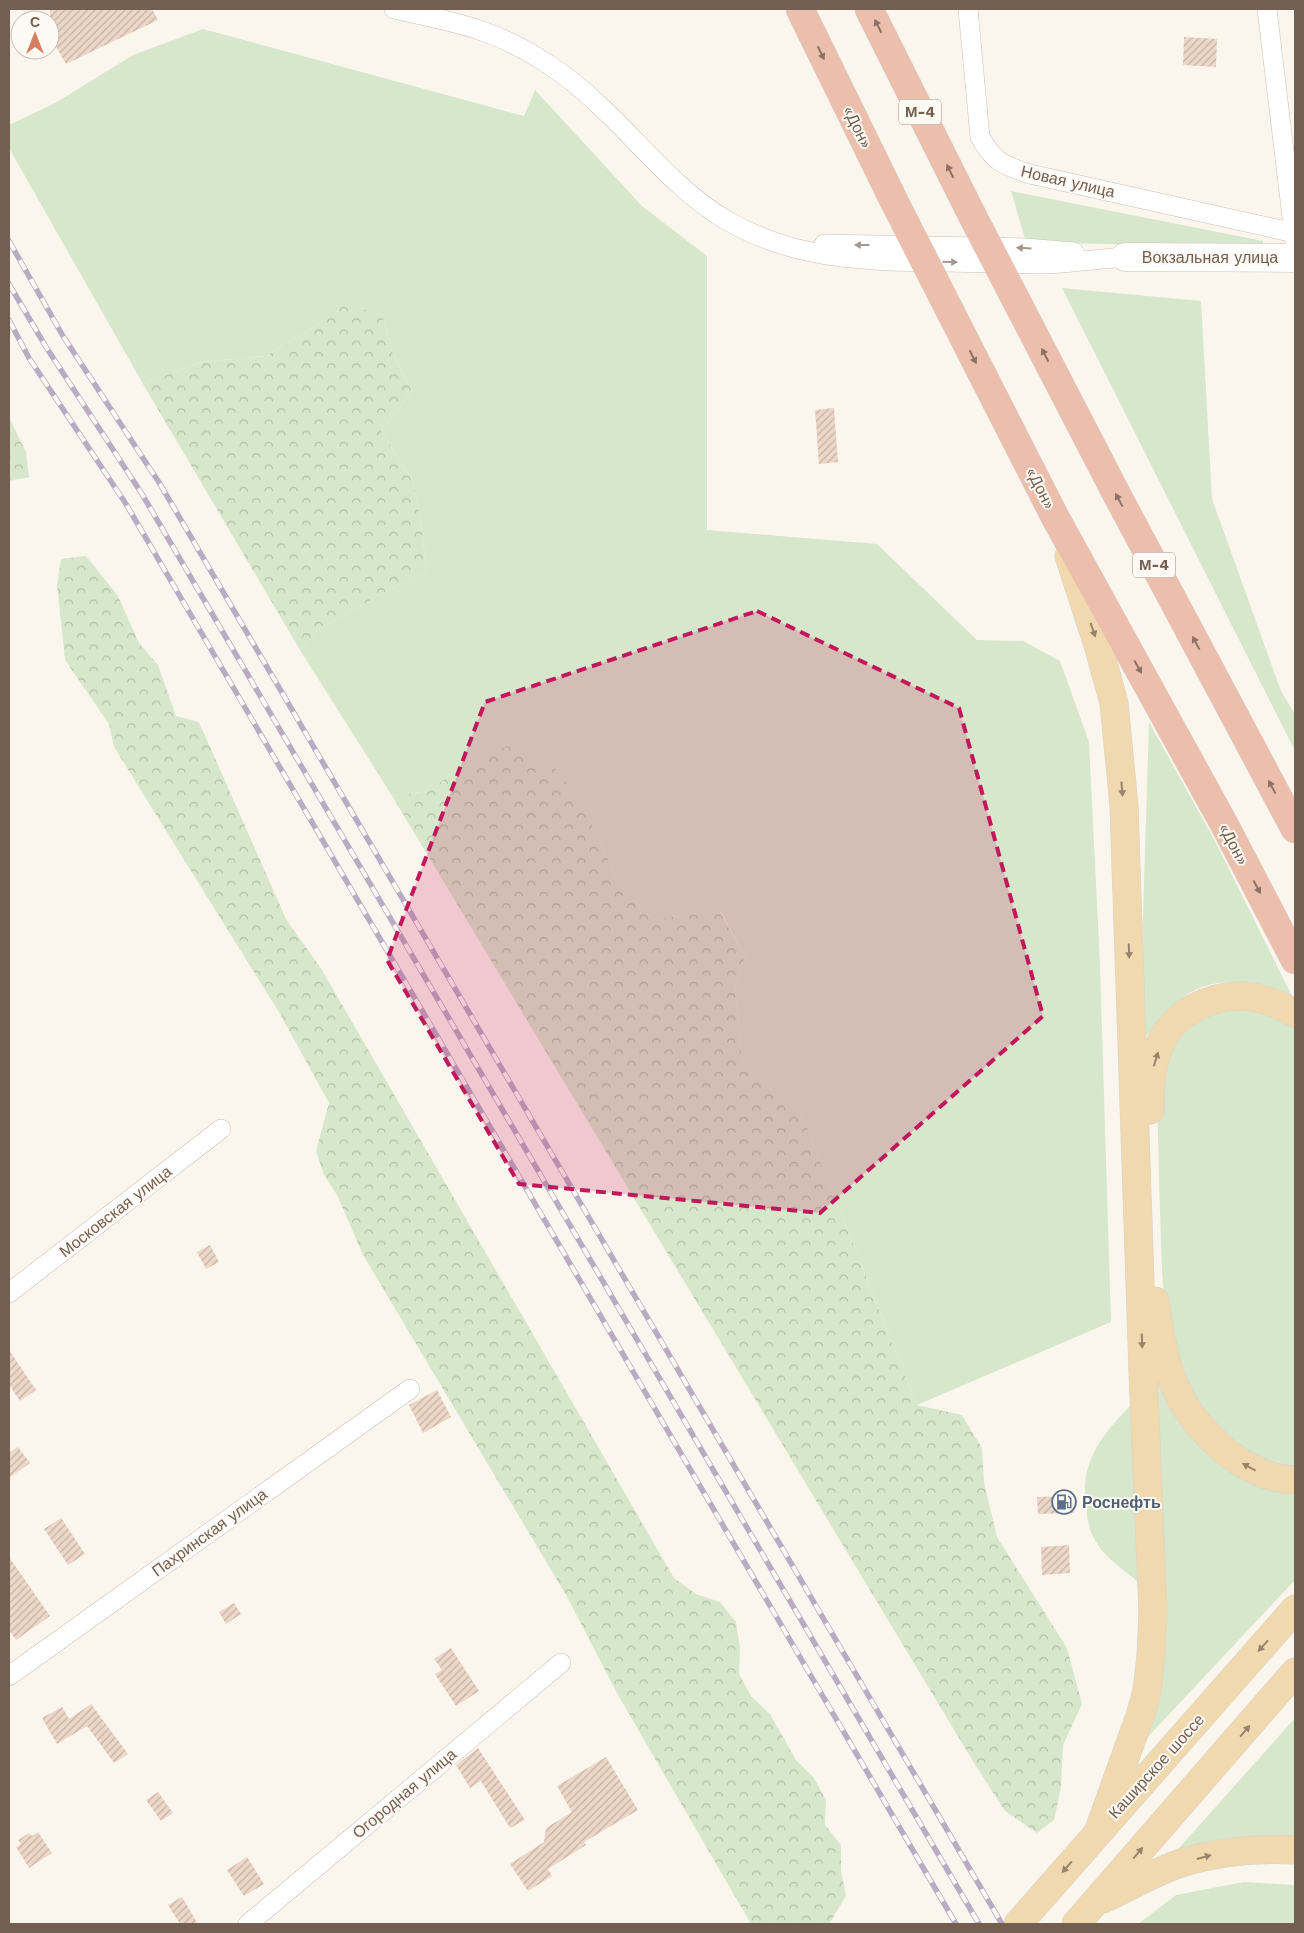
<svg xmlns="http://www.w3.org/2000/svg" width="1304" height="1933" font-family="'Work Sans',sans-serif">
  <defs>
    <pattern id="forest-crowns" width="20" height="18" patternUnits="userSpaceOnUse" patternTransform="scale(1.25)"><rect width="20" height="18" fill="#d7e7cc"/><path d="M2 6a3 3 0 1 1 6 0M12 15a3 3 0 1 1 6 0" fill="none" stroke="#b3bea8"/></pattern>
    <pattern id="building-hatch" width="6" height="6" patternUnits="userSpaceOnUse" patternTransform="scale(1.25)"><rect width="6" height="6" fill="#edd7c8"/><path d="M-1 1l2-2M0 6l6-6M5 7l2-2" fill="none" stroke="#c4b2a5"/></pattern>
  </defs>
  <rect width="100%" height="100%" fill="#fbf6ed"/>
  <!-- grass -->
  <path fill="#d7e7cc" d="M203 29 524 116 535 90 642 206 707 256V530L877 544 977 640 1023 641 1060 661 1089 742 1100 964 1111 1322 917 1405 801 1113 743 1067 735 987 745 956 721 912 652 919 619 885 583 804 457 769 429 791 392 796 300 650 319 629 383 593 427 572 420 517 413 481 381 431 412 391 392 352 382 314 336 303 316 326 266 356 201 362 143 384 9 148V125L57 102 133 55Z
    M1011 191 1263 241V248L1026 242Z
    M1062 288 1201 301 1212 499 1281 691 1295 714V751Z
    M1149 722 1215 841 1293 998C1278 993 1263 988 1249 985 1194 973 1169 1008 1139 1046Z
    M1223 1003 1287 1018 1295 1028V1472L1254 1461 1190 1398 1166 1324 1162 1272 1159 1182 1157 1090 1160 1067 1187 1021Z
    M1154 1359 1172 1407 1295 1489V1580L1145 1740Z
    M1135 1401 1142 1585C1127 1572 1104 1558 1095 1540 1089 1530 1087 1518 1086 1507 1079 1460 1104 1432 1135 1401Z
    M1295 1718V1843L1171 1857Z
    M1244 1882 1295 1885V1924H1138L1176 1895Z"/>
  <!-- forest -->
  <path fill="url(#forest-crowns)" d="M336 302 382 314 392 352 412 391 381 431 413 481 420 517 427 572 383 593 319 629 300 650 143 384 201 362 266 356 316 326Z
    M9 417 26 452 29 477 9 481Z
    M86 556 118 596 139 643 158 665 176 716 199 722 286 919 322 970 674 1578 696 1594 720 1602 736 1622 740 1648 739 1674 751 1696 770 1714 796 1760 814 1778 826 1800 825 1825 841 1845V1871L846 1896 829 1924H751L618 1695 566 1595 363 1255 337 1195 324 1175 316 1151 329 1103 280 1014 114 747 109 724 65 660 57 585 61 559Z
    M507 746 556 769 583 804 619 885 652 919 720 912 745 956 735 987 743 1067 801 1113 917 1405 962 1415 982 1448 984 1482 997 1537 1067 1648 1082 1704 1063 1745 1061 1788 1054 1820 1037 1833 1005 1811 974 1763 392 796 429 791 457 769Z"/>
  <!-- building -->
  <path fill="url(#building-hatch)" d="M50 9H152L158 20 66 64 54 43 50 46Z
    M1184 37 1217 39 1216 67 1183 65Z
    M834 408 838 462 819 464 815 410Z
    M210 1245 219 1262 206 1269 197 1252Z
    M9 1350 36 1390 20 1401 9 1385Z
    M437 1390 451 1417 423 1433 409 1405Z
    M18 1447 30 1463 9 1478V1453Z
    M1074 1496V1513L1038 1514 1037 1497Z
    M61 1518 85 1554 68 1565 44 1529Z
    M1069 1545 1070 1573 1042 1575 1041 1547Z
    M9 1557 50 1616 16 1640 9 1630Z
    M234 1603 241 1614 226 1624 219 1612Z
    M451 1648 479 1691 456 1706 435 1674 442 1670 434 1659Z
    M91 1704 128 1754 114 1763 87 1726 57 1744 42 1718 62 1707 69 1719Z
    M478 1748 525 1820 510 1828 481 1781 470 1788 456 1765Z
    M606 1757 638 1810 584 1842 586 1845 548 1869 552 1876 528 1891 510 1864 544 1842 546 1828 572 1812 557 1786Z
    M158 1792 173 1813 161 1821 146 1800Z
    M38 1832 52 1853 29 1868 16 1847 21 1844 18 1840 29 1833 32 1836Z
    M247 1857 264 1884 244 1896 227 1870Z
    M182 1897 198 1924H180L168 1905Z"/>
  <g fill="none" stroke-linecap="round" stroke-linejoin="round">
    <!-- street casing -->
    <g stroke="#ccbeb3" stroke-width="20">
      <path id="street" d="M394 9C424 16 456 21 485 32 527 47 568 75 600 106 641 144 677 191 726 220 794 260 866 261 943 262 976 262 1010 264 1044 264 1071 263 1098 259 1125 257
        M968 9 980 137C995 163 1003 165 1030 174L1295 233
        M1267 9 1295 242
        M824 244 1025 248 1074 252
        M9 1293 221 1129
        M9 1676 410 1389
        M248 1924 561 1663"/>
    </g>
    <!-- secondary casing -->
    <g stroke="#cebfb1" stroke-width="29">
      <path id="secondary" d="M1125 257 1295 258"/>
    </g>
    <!-- primary casing -->
    <g stroke="#d8d2cf" stroke-width="29">
      <path id="primary" d="M1069 556 1098 645 1114 703 1124 806 1143 1372 1153 1612 1151 1656 1147 1691 1140 1716 1099 1830
        M1150 1110C1150 1087 1151 1064 1161 1042 1176 1011 1211 995 1244 996 1261 997 1280 1005 1295 1013
        M1155 1301C1165 1368 1173 1409 1229 1454 1248 1468 1272 1480 1295 1480
        M1103 1899C1129 1887 1156 1871 1184 1862 1221 1851 1257 1848 1295 1850
        M1018 1924 1295 1609
        M1076 1924 1295 1672"/>
    </g>
    <!-- highway casing -->
    <g stroke="#d8d2cf" stroke-width="29">
      <path id="highway" d="M800 9 895 203
        M869 9 972 215
        M1016 300 1117 495 1295 829
        M951 313 1055 517 1224 824 1295 960"/>
    </g>
    <!-- street -->
    <use href="#street" stroke="#fff" stroke-width="19"/>
    <!-- secondary -->
    <use href="#secondary" stroke="#fff" stroke-width="28"/>
    <!-- primary -->
    <use href="#primary" stroke="#f0d9ae" stroke-width="28"/>
    <!-- highway -->
    <use href="#highway" stroke="#ecbeac" stroke-width="28"/>
    <!-- rail casing -->
    <g stroke="#b9abc4" stroke-width="5.5">
      <path id="rail" d="M9 241 63 336 160 484 1002 1924
        M9 284 46 347 142 494 979 1924
        M9 320 29 358 126 504 956 1924"/>
    </g>
    <!-- rail -->
    <use href="#rail" stroke="#fdf9f3" stroke-width="4" stroke-dasharray="11" stroke-linecap="butt"/>
    <!-- highway-bridge casing -->
    <g stroke="#d8d2cf" stroke-width="29" stroke-linecap="butt">
      <path id="highway-bridge" d="M895 203 951 313
        M972 215 1016 300"/>
    </g>
    <!-- highway-bridge -->
    <use href="#highway-bridge" stroke="#ecbeac" stroke-width="28"/>
  </g>
  <!-- one-way arrows -->
  <defs><path id="oneway-solid" d="M-6-.8H1V-3.2L6.5 0L1 3.2V.8H-6Z" transform="scale(1.25)"/></defs>
  <g fill="#8b7264">
    <use href="#oneway-solid" transform="translate(878 26) rotate(-116)"/>
    <use href="#oneway-solid" transform="translate(821 53) rotate(64)"/>
    <use href="#oneway-solid" transform="translate(950 171) rotate(-116)"/>
    <use href="#oneway-solid" transform="translate(1045 355) rotate(-117)"/>
    <use href="#oneway-solid" transform="translate(973 357) rotate(63)"/>
    <use href="#oneway-solid" transform="translate(1119 500) rotate(-118)"/>
    <use href="#oneway-solid" transform="translate(1196 643) rotate(-118)"/>
    <use href="#oneway-solid" transform="translate(1138 667) rotate(61)"/>
    <use href="#oneway-solid" transform="translate(1272 787) rotate(-118)"/>
    <use href="#oneway-solid" transform="translate(1257 887) rotate(62)"/>
  </g>
  <g fill="#a4978f">
    <use href="#oneway-solid" transform="translate(862 245) rotate(180)"/>
    <use href="#oneway-solid" transform="translate(1024 248) rotate(-177)"/>
    <use href="#oneway-solid" transform="translate(950 262) rotate(1)"/>
  </g>
  <g fill="#98846e">
    <use href="#oneway-solid" transform="translate(1093 630) rotate(71)"/>
    <use href="#oneway-solid" transform="translate(1122 789) rotate(85)"/>
    <use href="#oneway-solid" transform="translate(1129 951) rotate(88)"/>
    <use href="#oneway-solid" transform="translate(1156 1059) rotate(-73)"/>
    <use href="#oneway-solid" transform="translate(1142 1341) rotate(88)"/>
    <use href="#oneway-solid" transform="translate(1249 1467) rotate(-151)"/>
    <use href="#oneway-solid" transform="translate(1263 1646) rotate(132)"/>
    <use href="#oneway-solid" transform="translate(1245 1731) rotate(-49)"/>
    <use href="#oneway-solid" transform="translate(1138 1853) rotate(-49)"/>
    <use href="#oneway-solid" transform="translate(1204 1857) rotate(-15)"/>
    <use href="#oneway-solid" transform="translate(1067 1867) rotate(131)"/>
  </g>
  <!-- marked area -->
  <path fill="#c2185b" fill-opacity="0.2" stroke="#c2185b" stroke-width="4" stroke-dasharray="10 6" stroke-linejoin="round" d="M757 611 959 708 1043 1016 820 1213 519 1184 387 960 485 702Z"/>
  <!-- icons -->
  <defs>
    <g id="fuel-ring" transform="scale(1.25)"><circle r="9.5" fill="#fdf9f3" stroke="#5c6f8a" stroke-width="1.5"/><path d="M-5.5-6h7V0h2V4h1.3V-2.5L3-4.5l.8-.8L6-3V5H2.5V1h-1V6h-7ZM-4.2-4.7v3.2H.2V-4.7Z" fill="#5c6f8a"/></g>
  </defs>
  <g fill-rule="evenodd">
    <use href="#fuel-ring" x="1064" y="1502"/>
  </g>
  <g text-anchor="middle" stroke-width="4" stroke-linejoin="round" paint-order="stroke">
    <!-- shield labels -->
    <g fill="#fdf9f3" stroke="#9c8d82" stroke-width="1">
      <rect x="899" y="99.5" width="42" height="25" rx="4"/>
      <rect x="1133" y="552.5" width="42" height="25" rx="4"/>
    </g>
    <g font-size="15" font-weight="bold" fill="#735f52">
      <text x="920" y="117">М-4</text>
      <text x="1154" y="570">М-4</text>
    </g>
    <!-- street labels -->
    <g font-size="16" fill="#735f52" stroke="#fdf9f3">
      <text transform="translate(858 127) rotate(64)" y="6">«Дон»</text>
      <text transform="translate(1068 181) rotate(13)" y="6">Новая улица</text>
      <text x="1210" y="263">Вокзальная улица</text>
      <text transform="translate(1041 488) rotate(63)" y="6">«Дон»</text>
      <text transform="translate(1234 844) rotate(62)" y="6">«Дон»</text>
      <text transform="translate(115 1211) rotate(-38)" y="6">Московская улица</text>
      <text transform="translate(209 1532) rotate(-36)" y="6">Пахринская улица</text>
      <text transform="translate(1156 1766) rotate(-48)" y="6">Каширское шоссе</text>
      <text transform="translate(404 1793) rotate(-40)" y="6">Огородная улица</text>
    </g>
    <!-- service labels -->
    <g font-size="16" font-weight="bold" fill="#4e5e75" stroke="#fdf9f3" text-anchor="start">
      <text x="1082" y="1508">Роснефть</text>
    </g>
  </g>
  <!-- border -->
  <rect width="1304" height="1933" fill="none" stroke="#735f52" stroke-width="20"/>
  <!-- north arrow -->
  <g transform="translate(35 35)"><circle r="24" fill="#fdf9f3" stroke="#c6bbb3"/>
  <path d="M0-4L9 19L0 12L-9 19Z" fill="#d47e62"/>
  <text y="-8" font-size="14" font-weight="bold" text-anchor="middle" fill="#735f52">С</text>
  </g>
</svg>
